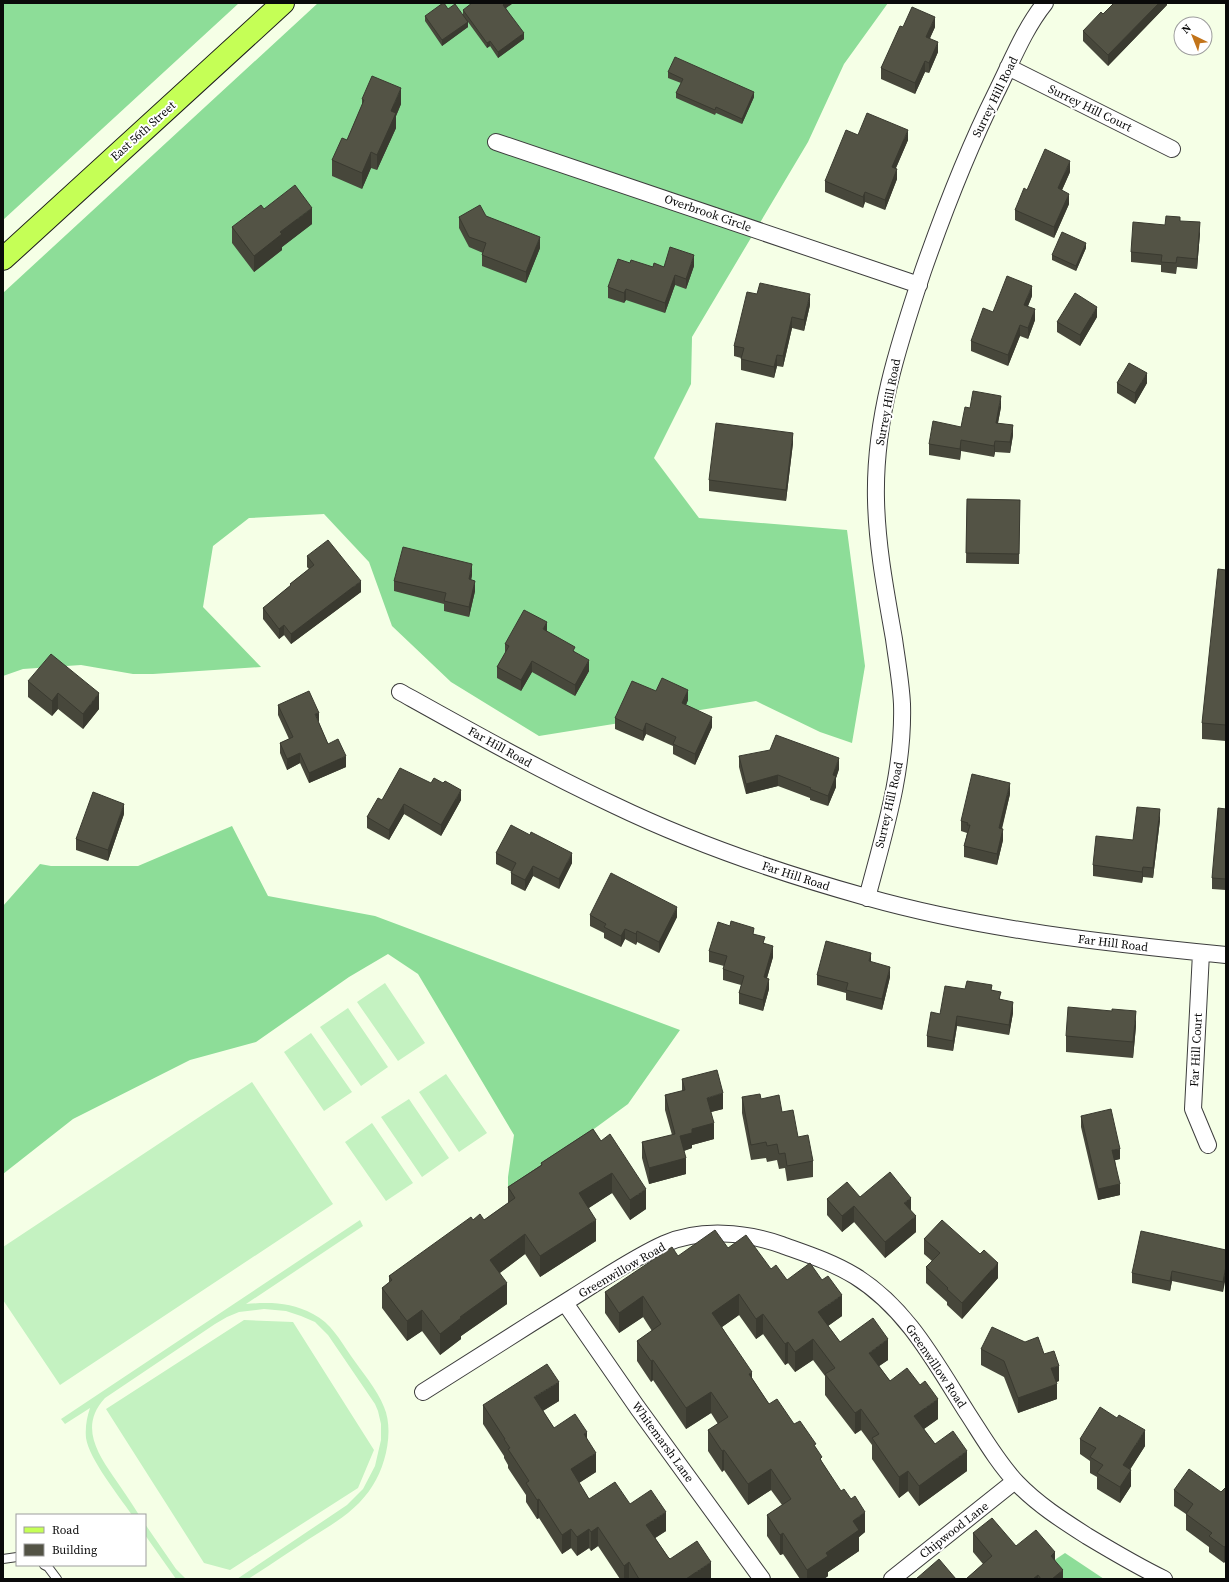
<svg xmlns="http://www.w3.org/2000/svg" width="1229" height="1582" font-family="'Source Serif 4',serif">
  <rect width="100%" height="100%" fill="#f5ffe6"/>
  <!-- forest -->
  <path fill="#8ddd98" d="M3 3H239L3 220Z
    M318 3H888L844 64 808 142 692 337 691 384 654 458 699 518 847 530 865 666 852 743 820 732 756 701 539 736 451 682 392 626 369 562 324 514 249 518 213 546 203 607 261 667 153 674H133L81 665 23 669 3 676V293Z
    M232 826 268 896 375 916 680 1030 628 1104 508 1192V1177L514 1135 418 974 388 954 349 977 256 1042 190 1060 73 1119 3 1174V906L40 864 51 866H138Z
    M1065 1553 1104 1579H1026Z"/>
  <!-- pitch -->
  <path fill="#c4f2c1" d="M385 983 425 1043 398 1061 357 1002Z
    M348 1008 388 1067 361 1086 320 1027Z
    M311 1033 352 1092 324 1111 284 1052Z
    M446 1074 487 1133 459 1152 419 1092Z
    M252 1082 333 1204 60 1385 3 1300V1247Z
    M409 1099 449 1158 422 1177 381 1117Z
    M372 1123 413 1183 386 1201 345 1142Z
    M360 1220 363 1226 246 1304C269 1302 291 1302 313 1314 331 1323 340 1340 351 1356 362 1372 377 1389 384 1407 394 1430 386 1465 373 1485 358 1510 333 1524 309 1539 289 1552 269 1566 248 1579H237L347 1505 363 1489 375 1466 381 1440V1424L378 1411 375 1404 328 1335 315 1322 301 1316 286 1311 264 1309 239 1312 227 1317 215 1324 105 1398C80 1425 96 1451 113 1476 122 1489 131 1502 139 1515H132C119 1496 89 1459 86 1438 85 1427 87 1417 90 1408L65 1424 61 1419Z
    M244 1320 293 1322 374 1450 358 1488 230 1570 204 1563 106 1409Z
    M145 1524 176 1569 186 1579H176L145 1535Z"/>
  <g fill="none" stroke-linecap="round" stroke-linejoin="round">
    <!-- service casing -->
    <g stroke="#3d3d3d" stroke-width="10">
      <path id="service" d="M3 1559 17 1557
        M44 1565 48 1567 57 1579"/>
    </g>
    <!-- minor casing -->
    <g stroke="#3d3d3d" stroke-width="18">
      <path id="minor" d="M1008 67 1172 149
        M496 142 919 285
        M400 692C470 731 541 771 614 805 695 844 780 873 866 897 983 930 1105 943 1226 955
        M867 898C884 833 904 772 902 704 901 683 897 661 894 639 886 593 877 547 876 500 874 419 898 346 923 271 944 211 967 151 996 93 1011 63 1024 29 1045 3
        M1201 953 1193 1109 1208 1145
        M565 1303 637 1407 762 1579
        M423 1392C472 1361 522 1329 572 1298 601 1280 633 1258 664 1244 700 1228 746 1232 782 1245 807 1254 832 1262 855 1276 908 1309 936 1364 968 1414 983 1437 998 1463 1017 1483 1037 1504 1062 1520 1087 1536 1112 1551 1137 1566 1164 1579
        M892 1579 1015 1481"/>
    </g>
    <!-- primary casing -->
    <g stroke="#1b1b1b" stroke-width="24">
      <path id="primary" d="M3 259 283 3"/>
    </g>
    <!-- service -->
    <use href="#service" stroke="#fff" stroke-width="8"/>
    <!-- minor -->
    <use href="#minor" stroke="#fff" stroke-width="16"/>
    <!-- primary -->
    <use href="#primary" stroke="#c5ff56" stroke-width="22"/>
  </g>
  <!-- wall -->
  <path fill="#47473b" d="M512 3 506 8 524 39 498 58 490 46 487 48 468 22V27L442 46 425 21V16L448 9 463 15V10Z
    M1167 3V5L1108 66 1083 41V31L1103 14Z
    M903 27H935L930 38 938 52 929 73 925 72 915 94 881 79V68Z
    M668 72 754 97 742 124 716 113 715 115 676 98V93L681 83 668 78Z
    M362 99 401 104 396 116V128L377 170 371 168 362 189 332 176V160L347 140 362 105Z
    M858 135 908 140 896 168 897 179 885 210 865 202 863 208 825 192V181Z
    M1070 172 1062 190 1069 204 1054 238 1015 220V210L1027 190Z
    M264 209 312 224 282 247V250L254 272 232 243V227Z
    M486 216 540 248 526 283 482 266V255L483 253 469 247 459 228V217Z
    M1180 221 1200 233 1197 269 1177 267 1176 274 1161 272V265L1131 262V252L1165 225Z
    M1086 248 1076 271 1052 260V255Z
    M630 263 653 267 694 266 686 289 675 285 665 313 626 300 624 303 608 298V287Z
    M1032 296 1028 306 1035 320 1028 339 1020 336 1008 366 971 351V341L993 312Z
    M810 305 804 331 792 328 783 367 777 366 774 378 741 370V358L734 356V346Z
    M1097 317 1080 346 1057 332V322Z
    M1117 383H1147L1135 404 1117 393Z
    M1001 407 998 423 1013 435 1010 453 995 452 994 457 961 451 960 460 929 455V444L961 427 970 408Z
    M793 443 786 501 709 491V480Z
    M967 499 1020 500 1019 564 966 563Z
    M307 556 361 592 291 644 284 635 279 639 263 619V608L290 586V584L309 569 307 567Z
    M1226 570V741L1202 739V723Z
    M472 575 471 580 475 591 469 617 444 611V604L394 591V581Z
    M547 631 575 652 589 671 575 696 532 672 521 691 497 678V667L505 654V644Z
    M28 681 99 709 83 729 58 709 52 716 28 697Z
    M656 691 688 700 686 705 712 727 695 765 673 754V746L646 734 643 741 615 729V718Z
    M278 705 319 723 328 744 346 767 309 783 300 763 287 770 280 753V743L289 739 278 715Z
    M739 756 839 769 836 778V787L828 806 810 800V798L778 786 746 794 739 767Z
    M1010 794 1002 829 1003 840 997 865 964 857V846L967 833 961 831V821Z
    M382 800H461L441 836 404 814 389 840 367 828V817Z
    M1226 809V890L1212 889V878Z
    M124 814 108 861 76 850V839Z
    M1160 820 1153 878 1143 877 1142 883 1093 876V865L1133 840Z
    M496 853 572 863 559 889 533 876 525 891 511 884V873L512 872 496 864Z
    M590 915 677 917 659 953 637 942 636 945 625 939 621 947 604 938V933L590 926Z
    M754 934 765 944 773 957 767 978 769 989 763 1011 739 1004V993L741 985 723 980V969L724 966 709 962V951Z
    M871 962 890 977 882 1010 846 1000V993L817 985V975Z
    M965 989 992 990 1013 1013 1009 1035 957 1026 953 1051 927 1047V1036L940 1014Z
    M1136 1026 1133 1058 1066 1052V1036Z
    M682 1079 723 1109 711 1112 714 1139 692 1145V1148L684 1151 686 1174 649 1184 642 1158V1142L672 1135 665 1110V1095L682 1091Z
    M742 1097 761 1099 782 1112 798 1137 813 1161V1177L787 1181 785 1168 779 1169 777 1160 767 1162 766 1158 751 1160 742 1113Z
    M1081 1116 1120 1159 1115 1160 1120 1195 1098 1200 1081 1127Z
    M593 1129 646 1209 630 1220 612 1193 589 1208 596 1241 540 1277 525 1254 500 1273 507 1304 461 1336V1339L440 1355 422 1331 407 1341 382 1308V1288L389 1283V1276L473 1220H484L508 1203V1187L541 1165V1163Z
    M827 1199 911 1211 916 1232 885 1258 854 1222 842 1232 827 1215Z
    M924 1239 980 1254 998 1278 962 1319 947 1305V1302L926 1283V1267L932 1261 924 1254Z
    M728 1248 771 1269 842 1316 828 1326 840 1342 888 1360 879 1366 890 1381 938 1419 924 1429 935 1444 967 1471 919 1506 908 1491 899 1498 872 1459V1445L861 1430 855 1434 825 1395V1376L813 1360 795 1372 788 1363 785 1365 763 1334 756 1339 739 1315 722 1327 752 1378 769 1404 794 1424 816 1448 822 1462 865 1532 859 1537V1551L828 1572V1576L824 1579H800L783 1554 780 1555 767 1536V1515L782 1505 771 1490 748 1505 724 1470 722 1472 708 1451V1430L718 1424 711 1413 686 1429 653 1380 651 1382 637 1361V1341L652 1331 643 1317 619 1333 605 1313V1292L678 1256Z
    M1226 1250 1223 1292 1172 1281 1170 1291 1132 1283V1273Z
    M981 1349 1044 1354 1059 1381 1056 1382 1057 1399 1018 1413 1004 1377 981 1365Z
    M559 1401 543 1411 554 1428 587 1439 596 1472 579 1483 589 1499 630 1504 666 1531 655 1538 668 1557 670 1559 711 1579H620L598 1546 591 1551 589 1548 577 1556 571 1548 562 1554 539 1518 537 1519 526 1502V1495L508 1468V1465L504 1458V1456L483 1424V1405Z
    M1080 1439 1145 1446 1130 1469 1131 1486 1120 1503 1097 1489V1477L1090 1473V1461L1080 1454Z
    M1225 1488 1224 1563 1209 1552V1547L1186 1530V1514L1174 1506V1490L1221 1492Z
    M973 1533 1016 1546 1055 1560 1063 1579H966L983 1564 973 1552Z"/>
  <!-- shaded-wall -->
  <path fill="#3a3a30" d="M505 3H512V4L503 10V5Z
    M1159 3H1167V5L1108 66V55Z
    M935 17V27L926 47V37Z
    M468 22V27L442 46V40Z
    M524 33V39L498 58V52Z
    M490 41V46L487 48V43Z
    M938 42V52L929 73V63Z
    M925 61V72L915 94V83Z
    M401 88V104L396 116V128L377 170V155L391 111Z
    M754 92V97L742 124V119Z
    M908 130V140L892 177V167Z
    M371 152V168L362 189V173Z
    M1070 161V172L1058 199V188Z
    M897 169V179L885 210V200Z
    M865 192V202L863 208V197Z
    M1069 194V204L1054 238V227Z
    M312 208V224L282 247V250L254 272V256L280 232Z
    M1200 222V233L1197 269V259Z
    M540 237V248L526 283V272Z
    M1086 243V248L1076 271V266Z
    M694 255V266L686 289V279Z
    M675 275V285L665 313V303Z
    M1032 286V296L1024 316V305Z
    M626 289V300L624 303V293Z
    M810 294V305L804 331V320Z
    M1097 307V317L1080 346V335Z
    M1035 309V320L1028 339V328Z
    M792 317V328L783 367V356Z
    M1020 325V336L1008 366V355Z
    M777 355V366L774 378V367Z
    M1147 373V383L1135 404V393Z
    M1001 396V407L996 433V423Z
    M1013 425V435L1010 453V442Z
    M793 433V443L786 501V490Z
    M961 440V451L960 460V449Z
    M995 441V452L994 457V446Z
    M472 564V575L469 590V579Z
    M361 581V592L291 644V634Z
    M475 581V591L469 617V607Z
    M547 622V633L543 629Z
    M284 625V635L279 639V629Z
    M589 660V671L575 696V685Z
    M532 661V672L521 691V680Z
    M688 690V700L682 714V703Z
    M58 693V709L52 716V701Z
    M99 693V709L83 729V714Z
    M319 713V723L315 714Z
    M712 717V727L695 765V754Z
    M646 723V734L643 741V731Z
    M300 753V763L287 770V759Z
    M346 756V767L309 783V773Z
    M839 758V769L836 778V787L828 806V796L833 775Z
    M778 775V786L746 794V784Z
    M1010 783V794L999 839V828Z
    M461 790V800L441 836V825Z
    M124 804V814L108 861V850Z
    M404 804V814L389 840V830Z
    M1160 809V820L1153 878V868Z
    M1003 829V840L997 865V854Z
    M572 853V863L559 889V879Z
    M533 866V876L525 891V880Z
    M1143 867V877L1142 883V872Z
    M677 907V917L659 953V942Z
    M625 929V939L621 947V936Z
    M637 931V942L636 945V934Z
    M773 946V957L764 988V977Z
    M871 953V963L869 961Z
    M890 967V977L882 1010V999Z
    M769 979V989L763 1011V1000Z
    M1013 1002V1013L1009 1035V1025Z
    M1136 1011V1026L1133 1058V1042Z
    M957 1016V1026L953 1051V1041Z
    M723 1093V1109L707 1113V1098Z
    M714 1123V1139L692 1145V1148L680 1152V1136L692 1129Z
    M1120 1149V1159L1112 1161V1150Z
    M686 1158V1174L649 1184V1168Z
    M612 1173V1193L579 1214V1193Z
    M1120 1184V1195L1098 1200V1189Z
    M646 1189V1209L630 1220V1200Z
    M911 1198V1213L904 1203Z
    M854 1206V1222L842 1232V1216Z
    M916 1216V1232L885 1258V1242Z
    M596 1220V1241L540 1277V1256Z
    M525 1234V1254L490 1280V1260Z
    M998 1263V1278L962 1319V1303Z
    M1226 1266V1277L1223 1292V1282Z
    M1172 1271V1281L1170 1291V1281Z
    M507 1283V1304L461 1336V1339L440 1355V1334L460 1317Z
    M739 1294V1315L712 1334V1313Z
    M842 1295V1316L818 1333V1312Z
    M643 1296V1317L619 1333V1313Z
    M422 1310V1331L407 1341V1321Z
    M763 1314V1334L756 1339V1319Z
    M813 1339V1360L795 1372V1352Z
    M888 1339V1360L869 1373V1353Z
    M788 1342V1363L785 1365V1344Z
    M653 1360V1380L651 1382V1361Z
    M1059 1366V1381L1051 1384V1368Z
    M752 1372V1392L749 1374Z
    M559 1382V1401L534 1416V1397Z
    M1057 1384V1399L1018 1413V1398Z
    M711 1392V1413L686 1429V1408Z
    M938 1399V1419L914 1436V1416Z
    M861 1409V1430L855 1434V1413Z
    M1145 1430V1446L1123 1481V1465Z
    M587 1432V1451L584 1434Z
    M724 1450V1470L722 1472V1451Z
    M967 1451V1471L919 1506V1486Z
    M596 1453V1472L571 1488V1469Z
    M771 1469V1490L748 1505V1484Z
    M1131 1470V1486L1120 1503V1487Z
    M908 1471V1491L899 1498V1477Z
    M539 1499V1518L537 1519V1500Z
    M666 1512V1531L646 1544V1525Z
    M865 1512V1532L859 1537V1551L828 1572V1576L824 1579H807V1570L826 1553 853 1521Z
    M598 1527V1546L591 1551V1532Z
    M571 1529V1548L562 1554V1535Z
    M589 1529V1548L577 1556V1537Z
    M783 1533V1554L780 1555V1535Z
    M1226 1545V1561L1224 1563V1547Z
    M1055 1552V1571L1051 1556Z
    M629 1562V1579H624V1566Z
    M711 1562V1579H686Z
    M1063 1570V1579H1052Z
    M1038 1575V1579H1033Z"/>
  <!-- building -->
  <path fill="#535345" stroke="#3a3a30" d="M443 3H444L448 9 455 4 468 22 442 40 425 16Z
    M472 3H505L503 5 524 33 498 52 490 41 487 43 463 10Z
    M1114 3H1159L1108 55 1083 31 1101 12 1103 14Z
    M912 7 935 17 926 37 938 42 929 63 925 61 915 83 881 68 900 26 903 27Z
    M675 57 754 92 742 119 716 107 715 110 676 93 683 79 668 72Z
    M372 76 401 88 391 111 396 113 377 155 371 152 362 173 332 160 342 138 347 140 364 100 362 99Z
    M867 113 908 130 892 167 897 169 885 200 865 192 863 197 825 181 846 130 858 135Z
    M1045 149 1070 161 1058 188 1069 194 1054 227 1015 210 1024 188 1027 190Z
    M295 185 312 208 280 232 282 234 254 256 232 227 261 205 264 209Z
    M480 205 486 216 540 237 526 272 482 255 486 243 469 237 459 217Z
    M1166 216 1180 217V221L1200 222 1197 259 1177 257 1176 263 1161 262 1162 255 1131 252 1133 222 1165 225Z
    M1062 232 1086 243 1076 266 1052 255Z
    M670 247 694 255 686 279 675 275 665 303 626 289 624 293 608 287 618 259 630 263 631 260 653 267 654 263 664 267Z
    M1007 276 1032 286 1024 305 1035 309 1028 328 1020 325 1008 355 971 341 983 308 993 312Z
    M760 283 810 294 804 320 792 317 783 356 777 355 774 367 741 359 744 348 734 346 747 292 757 294Z
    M1075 293 1097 307 1080 335 1057 322Z
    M1129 363 1147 373 1135 393 1117 383Z
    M973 391 1001 396 996 423 1013 425 1010 442 995 441 994 446 961 440 960 449 929 444 933 421 961 427 965 407 970 408Z
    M716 423 793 433 786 490 709 480Z
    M967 499 1020 500 1019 554 966 553Z
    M328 540 361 581 291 634 284 625 279 629 263 608 291 585 290 584 314 565 307 556Z
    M403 547 472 564 469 579 475 581 469 607 444 601 446 593 394 581Z
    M1218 569 1226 570V725L1202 723Z
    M524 610 547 622 543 629 575 647 573 651 589 660 575 685 532 661 521 680 497 667 509 646 505 644Z
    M51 654 99 693 83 714 58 693 52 701 28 681Z
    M662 678 688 690 682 703 712 717 695 754 673 744 676 737 646 723 643 731 615 718 632 681 656 691Z
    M309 691 319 713 315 714 328 744 338 739 346 756 309 773 300 753 287 759 280 743 293 737 278 705Z
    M776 735 839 758 833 775 836 776 828 796 810 789 811 788 778 775 746 784 739 756 770 750Z
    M400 768 431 783 434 778 443 783 445 781 461 790 441 825 404 804 389 830 367 817 378 798 382 800Z
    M972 774 1010 783 999 828 1003 829 997 854 964 846 970 825H967L968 823 961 821Z
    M93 792 124 804 108 850 76 839Z
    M1137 807 1160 809 1153 868 1143 867 1142 872 1093 865 1096 836 1133 840Z
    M1218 808 1226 809V879L1212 878Z
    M511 825 530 835 531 832 572 853 559 879 533 866 525 880 511 873 516 863 496 853Z
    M611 873 677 907 659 942 637 931 636 934 625 929 621 936 604 927 606 924 590 915Z
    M731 921 754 928 753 934 765 937 763 943 773 946 764 977 769 979 763 1000 739 993 744 976 723 969 727 956 709 951 718 922 730 926Z
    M826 941 871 953 869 961 890 967 882 999 846 990 848 983 817 975Z
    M967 981 992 985 991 990 1001 992 999 999 1013 1002 1009 1025 957 1016 953 1041 927 1036 931 1012 940 1014 945 986 965 989Z
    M1068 1007 1112 1011V1009L1136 1011 1133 1042 1066 1036Z
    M717 1070 723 1093 707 1098 714 1123 692 1129V1133L680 1136 686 1158 649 1168 642 1142 675 1134 665 1095 685 1090 682 1079Z
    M760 1094 761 1099 779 1095 782 1112 793 1110 798 1137 808 1135 813 1161 787 1166 785 1153 779 1154 777 1144 767 1146 766 1142 751 1145 742 1097Z
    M1111 1109 1120 1149 1112 1150 1120 1184 1098 1189 1081 1116Z
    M593 1129 601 1141 610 1134 646 1189 630 1200 612 1173 579 1193 596 1220 540 1256 525 1234 490 1260 507 1283 460 1317 461 1318 440 1334 422 1310 407 1321 382 1288 392 1280 389 1276 471 1217 473 1220 480 1214 484 1220 515 1198 508 1187 542 1165 541 1163Z
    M890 1172 911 1198 904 1203 916 1216 885 1242 854 1206 842 1216 827 1199 847 1182 860 1197Z
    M942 1220 980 1254 984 1250 998 1263 962 1303 947 1289 948 1288 926 1267 940 1253 924 1239Z
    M715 1230 728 1248 746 1235 771 1269 776 1265 787 1280 810 1263 822 1280 828 1276 842 1295 818 1312 840 1342 873 1318 888 1339 869 1353 890 1381 907 1368 920 1385 925 1381 938 1399 914 1416 935 1444 953 1431 967 1451 919 1486 908 1471 899 1477 872 1438 879 1434 861 1409 855 1413 825 1374 835 1368 813 1339 795 1352 788 1342 785 1344 763 1314 756 1319 739 1294 712 1313 752 1372 749 1374 769 1404 777 1399 794 1424 800 1421 816 1444 814 1445 822 1457 820 1459 841 1491 844 1489 851 1499 855 1496 865 1512 853 1521 859 1530 826 1553 828 1556 807 1570 783 1533 780 1535 767 1515 791 1499 771 1469 748 1484 724 1450 722 1451 708 1430 728 1417 711 1392 686 1408 653 1360 651 1361 637 1341 661 1324 643 1296 619 1313 605 1292 672 1247 678 1256Z
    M1141 1231 1226 1250V1266L1223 1282 1172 1271 1170 1281 1132 1273Z
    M992 1327 1025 1342 1038 1337 1044 1354 1054 1351 1059 1366 1051 1368 1057 1384 1018 1398 1004 1361 981 1349Z
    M547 1364 559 1382 534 1397 554 1428 575 1414 587 1432 584 1434 596 1453 571 1469 589 1499 615 1482 630 1504 651 1490 666 1512 646 1525 668 1557 670 1559 697 1541 711 1562 686 1579H639L629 1562 624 1566 598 1527 591 1532 589 1529 577 1537 571 1529 562 1535 539 1499 537 1500 526 1483 529 1481 508 1449 510 1448 504 1439H505L483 1405Z
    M1100 1407 1117 1418 1119 1415 1145 1430 1123 1465 1131 1470 1120 1487 1097 1473 1103 1465 1090 1457 1096 1448 1080 1439Z
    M1189 1469 1221 1492 1225 1488 1226 1489V1545L1224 1547 1209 1536 1212 1533 1186 1514 1193 1504 1174 1490Z
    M992 1518 1016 1546 1036 1530 1055 1552 1051 1556 1063 1570 1052 1579H1041L1038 1575 1033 1579H966L992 1556 973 1533Z
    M939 1559 956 1579H916Z"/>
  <g text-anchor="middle" stroke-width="4" stroke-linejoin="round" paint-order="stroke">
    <!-- street labels -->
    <g font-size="12" fill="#0a0a0a" stroke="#fff">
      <text transform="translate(995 97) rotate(-64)" y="4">Surrey Hill Road</text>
      <text transform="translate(1090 108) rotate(26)" y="4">Surrey Hill Court</text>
      <text transform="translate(143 131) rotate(-42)" y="4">East 56th Street</text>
      <text transform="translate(708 213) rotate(19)" y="4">Overbrook Circle</text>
      <text transform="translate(888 402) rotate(-79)" y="4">Surrey Hill Road</text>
      <text transform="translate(500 747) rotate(29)" y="4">Far Hill Road</text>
      <text transform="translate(889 805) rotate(-77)" y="4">Surrey Hill Road</text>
      <text transform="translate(796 876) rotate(18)" y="4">Far Hill Road</text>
      <text transform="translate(1113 943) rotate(7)" y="4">Far Hill Road</text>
      <text transform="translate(1196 1050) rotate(-87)" y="4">Far Hill Court</text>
      <text transform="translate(622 1270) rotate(-30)" y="4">Greenwillow Road</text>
      <text transform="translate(936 1366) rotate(56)" y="4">Greenwillow Road</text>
      <text transform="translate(663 1442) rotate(54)" y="4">Whitemarsh Lane</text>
      <text transform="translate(954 1530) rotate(-38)" y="4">Chipwood Lane</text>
    </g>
  </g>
  <!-- border -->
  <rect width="1229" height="1582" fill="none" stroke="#0a0a0a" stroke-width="8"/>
  <!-- legend -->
  <rect x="16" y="1514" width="130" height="52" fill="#ffffff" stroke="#9d9d9d"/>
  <rect x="24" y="1527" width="20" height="6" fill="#c5ff56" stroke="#9d9d9d"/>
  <text x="52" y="1534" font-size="12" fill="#0a0a0a">Road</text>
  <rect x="24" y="1544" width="20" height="12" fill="#535345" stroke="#9d9d9d"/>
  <text x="52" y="1554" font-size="12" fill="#0a0a0a">Building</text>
  <!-- north arrow -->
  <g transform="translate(1193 36) rotate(317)"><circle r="19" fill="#ffffff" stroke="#9d9d9d"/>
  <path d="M0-3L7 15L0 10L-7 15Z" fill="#c2741a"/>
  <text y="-6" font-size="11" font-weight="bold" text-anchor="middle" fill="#0a0a0a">N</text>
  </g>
</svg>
